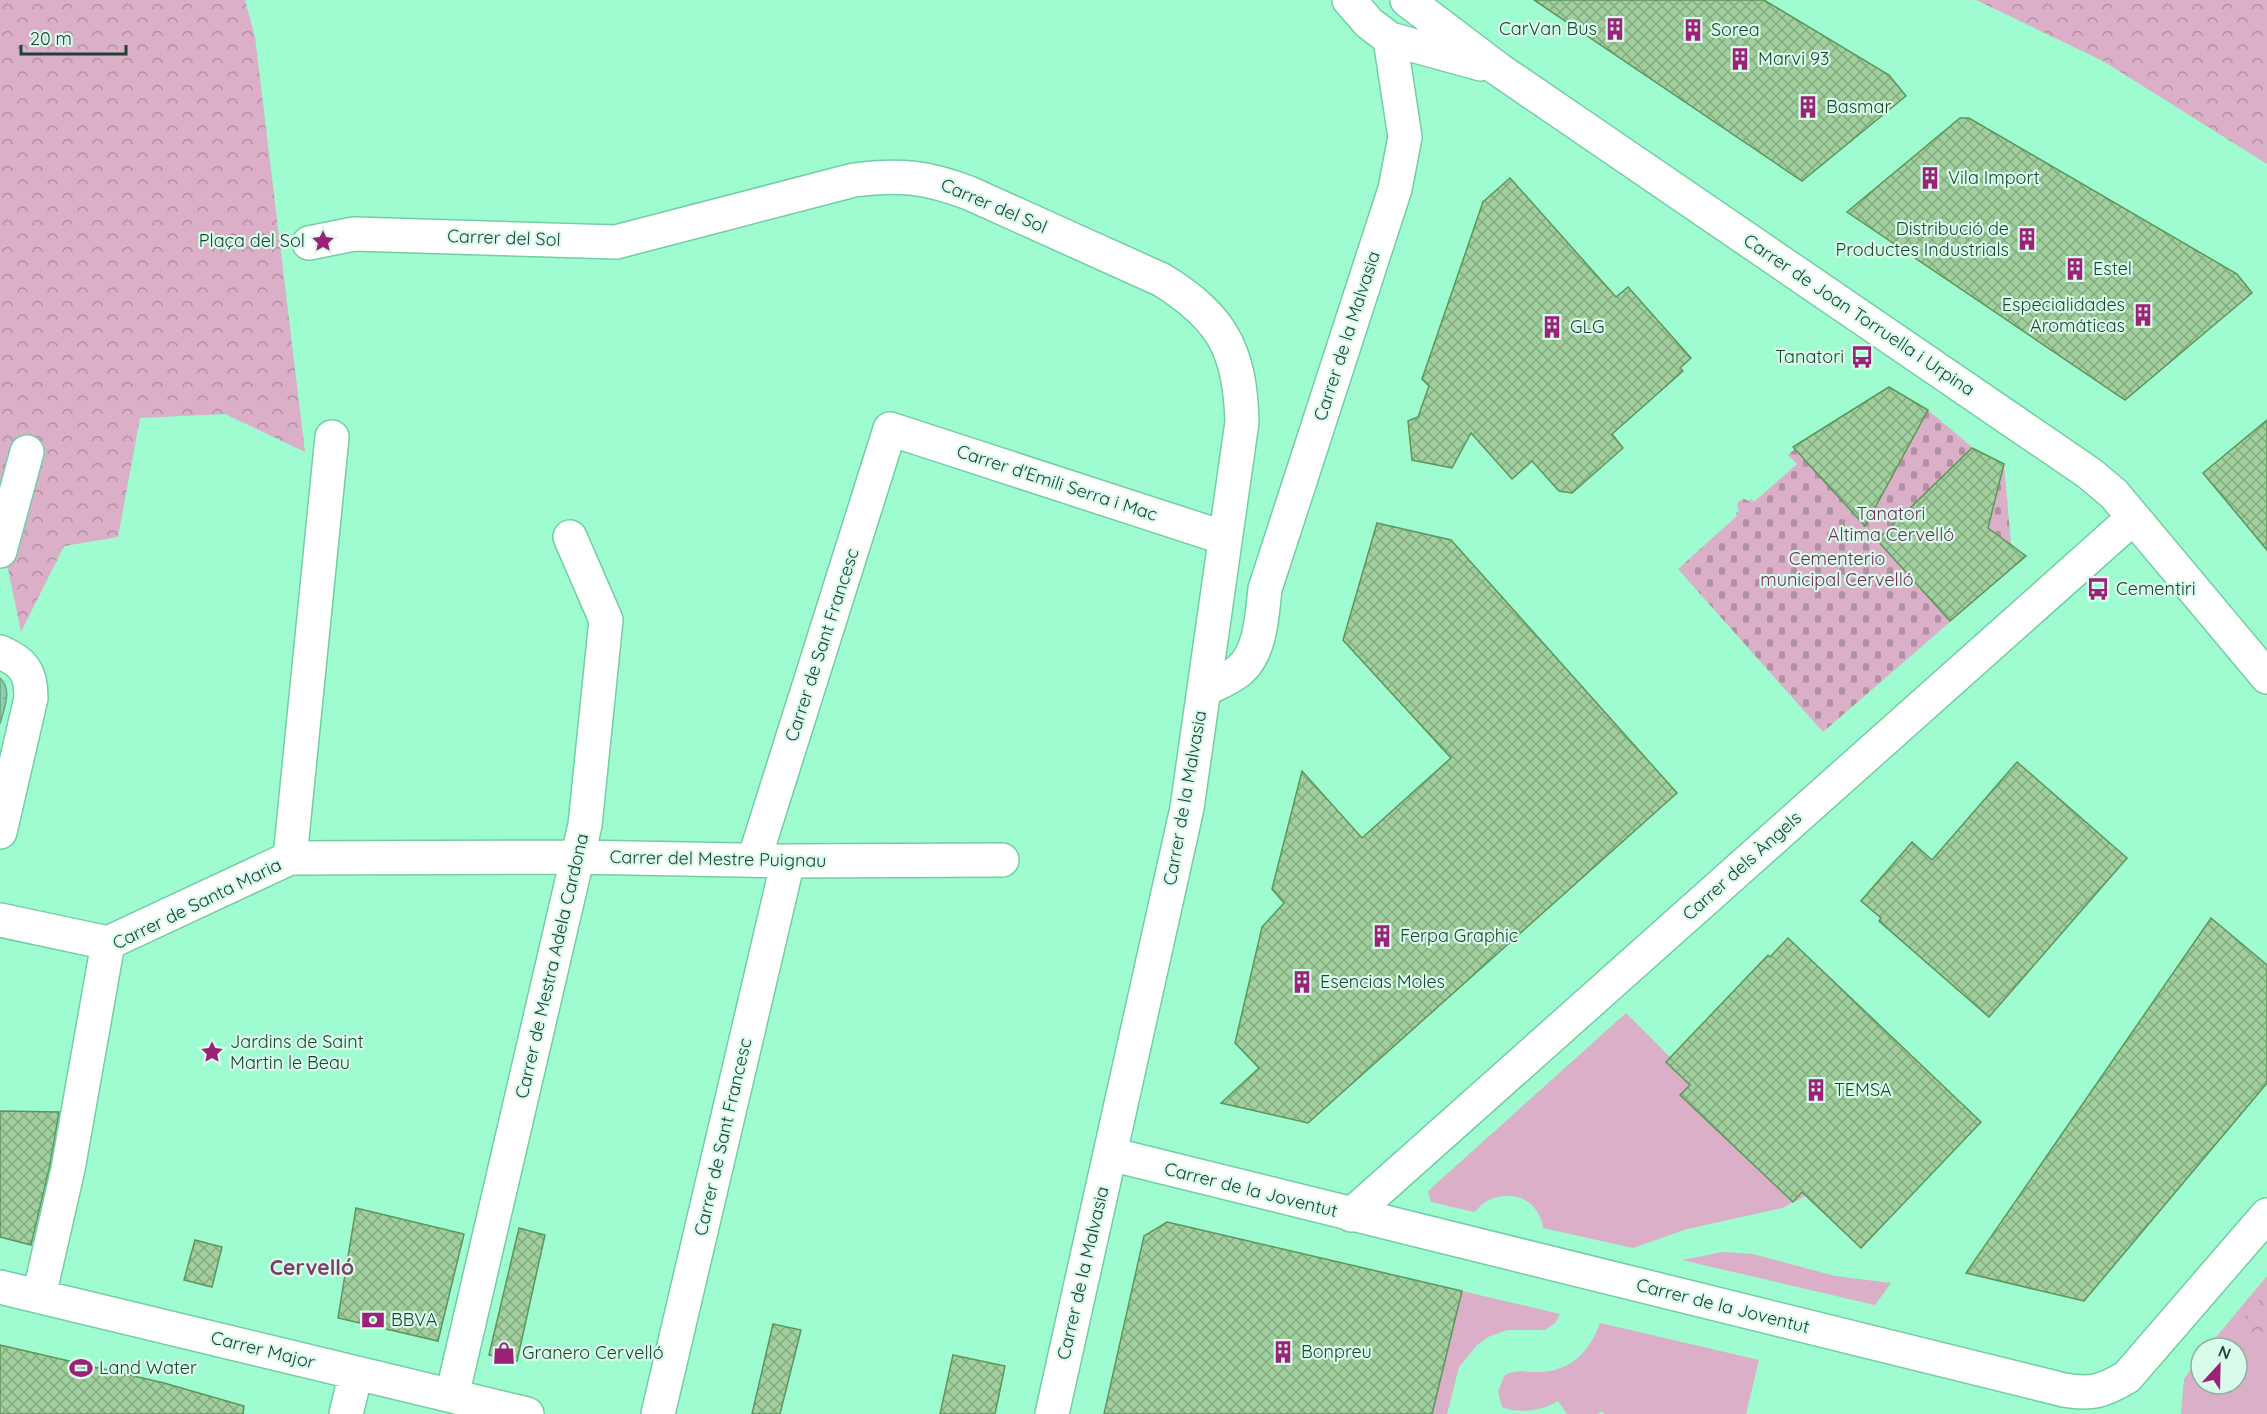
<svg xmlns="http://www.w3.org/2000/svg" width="2267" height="1414" font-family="Quicksand,sans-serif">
  <defs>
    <pattern id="forest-crowns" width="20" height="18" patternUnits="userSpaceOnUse" patternTransform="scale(1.5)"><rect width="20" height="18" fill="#daafc7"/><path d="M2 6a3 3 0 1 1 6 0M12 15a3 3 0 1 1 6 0" fill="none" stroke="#b090a2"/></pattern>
    <pattern id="cemetery-stones" width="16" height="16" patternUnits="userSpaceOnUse" patternTransform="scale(1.5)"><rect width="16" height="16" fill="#daafc7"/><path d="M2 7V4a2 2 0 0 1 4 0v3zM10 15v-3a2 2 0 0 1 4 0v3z" fill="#b090a2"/></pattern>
    <pattern id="water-ripples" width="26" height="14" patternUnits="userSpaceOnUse" patternTransform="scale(1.5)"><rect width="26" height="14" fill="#8acfae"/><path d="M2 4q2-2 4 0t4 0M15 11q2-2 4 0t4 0" fill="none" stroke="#70aa8e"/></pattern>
    <pattern id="building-cross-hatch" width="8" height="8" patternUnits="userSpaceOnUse" patternTransform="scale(1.5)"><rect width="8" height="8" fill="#a1cf9e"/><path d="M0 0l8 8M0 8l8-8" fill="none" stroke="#83aa81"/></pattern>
  </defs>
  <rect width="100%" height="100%" fill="#9ffbd0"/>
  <!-- green -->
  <path fill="#daafc7" d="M1626 1013 1670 1057 1666 1062 1690 1085 1681 1095 1793 1201 1802 1192 1806 1196 1782 1208 1687 1229 1633 1248 1543 1228C1539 1200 1514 1189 1489 1200 1483 1202 1479 1208 1474 1212L1431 1202 1428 1191Z
    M1723 1252 1753 1254 1835 1276 1891 1283 1875 1305 1682 1260Z
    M2267 1276V1414H2181L2184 1379 2201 1356V1384H2237V1348H2207Z
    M1462 1291 1560 1314 1555 1323 1545 1330H1507L1488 1337 1477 1345 1459 1367 1447 1414H1432Z
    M1600 1323 1759 1360 1746 1414H1604L1602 1411 1597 1414H1567L1558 1401C1541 1411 1519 1414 1502 1407L1498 1392 1504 1376C1516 1369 1524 1372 1537 1372 1569 1373 1590 1352 1600 1323Z"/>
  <!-- forest -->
  <path fill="url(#forest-crowns)" d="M0 0H245L255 37 305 452 225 414 140 418 118 537 64 546 21 632 0 530Z
    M1976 0H2267V164L2103 61Z
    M2267 1291V1351L2237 1326Z"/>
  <!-- cemetery -->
  <path fill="url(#cemetery-stones)" d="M1889 387 1928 410 1973 448 2004 464 2011 544 2026 556 1823 732 1678 569 1737 516 1736 513 1739 511 1737 506 1739 501 1744 499 1749 501 1751 499 1754 502 1797 464 1788 455 1805 440Z"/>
  <!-- water -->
  <path fill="url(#water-ripples)" stroke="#69a589" stroke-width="1.5" d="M0 678C13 690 4 708 0 724Z"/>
  <!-- building -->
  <path fill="url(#building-cross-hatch)" stroke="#5c965a" stroke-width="1.5" d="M1534 0H1764L1889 75 1906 96 1802 181Z
    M1960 118H1969L2237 274 2252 293 2125 400 1847 212Z
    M1510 178 1616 297 1628 287 1691 358 1680 368 1683 371 1612 434 1623 448 1572 493 1559 491 1532 461 1512 479 1471 433 1452 468 1412 460 1408 421 1418 417 1429 386 1422 379 1483 202Z
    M1889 387 1928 410 1865 526 1793 447Z
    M2267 420V550L2203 473Z
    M1972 448 2004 464 1988 528 2026 556 1950 621 1877 540Z
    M1377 523 1451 540 1677 793 1308 1123 1221 1103 1259 1068 1235 1043 1262 927 1284 903 1272 889 1302 771 1362 838 1451 758 1343 640Z
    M2017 762 2127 858 1989 1017 1879 921 1881 918 1861 901 1912 842 1932 860Z
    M2211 918 2267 965V1083L2084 1301 1966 1273Z
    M1788 938 1981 1122 1861 1248 1802 1192 1793 1202 1680 1095 1690 1085 1666 1062 1768 955 1770 957Z
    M0 1111 59 1112 50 1165 31 1245 0 1237Z
    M356 1208 464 1234 438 1341 338 1318Z
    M1167 1222 1462 1291 1432 1414H1104L1144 1236Z
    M519 1228 545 1235 517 1361 489 1355Z
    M195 1240 222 1247 212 1287 184 1280Z
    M773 1324 801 1330 780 1414H752Z
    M0 1345 164 1383 244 1406 243 1414H0Z
    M953 1355 1005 1366 995 1414H940Z"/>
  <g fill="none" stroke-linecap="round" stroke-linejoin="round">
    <!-- minor casing -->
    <g stroke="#73cea5" stroke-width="36">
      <path id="minor" d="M1349 0 1369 23 1390 39 1481 64
        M1407 0 1498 69 2089 473 2114 494 2267 677
        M309 243 354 234 616 242 854 180C900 174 927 177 969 193L1162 280C1223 318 1240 351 1242 422L1187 808 1052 1414
        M0 551 27 452
        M0 652C24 662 31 672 31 698L0 832
        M1204 690C1215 684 1232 678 1241 669 1261 651 1262 614 1265 589L1395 189 1405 137 1390 39
        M290 858 332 437
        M754 860 890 429 1225 538
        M0 920 108 943
        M108 943 290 858 577 857 788 861 1002 860
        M1110 1154 2064 1390C2092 1395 2103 1391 2127 1377L2267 1215
        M1351 1215 2133 518
        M0 1287 527 1414
        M39 1296 68 1169 108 943
        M452 1396 585 825 606 620 570 537
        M346 1414 356 1373
        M658 1414 788 861"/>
    </g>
    <!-- minor -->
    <use href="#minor" stroke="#fff" stroke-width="33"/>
  </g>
  <!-- icons -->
  <defs>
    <g id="building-bare" transform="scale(1.8)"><path d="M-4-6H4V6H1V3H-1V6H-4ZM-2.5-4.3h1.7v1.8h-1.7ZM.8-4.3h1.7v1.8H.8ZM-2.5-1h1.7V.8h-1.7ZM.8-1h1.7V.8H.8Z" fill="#9c2178" stroke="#d9fbea" stroke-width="2.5" paint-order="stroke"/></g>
    <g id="sight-bare" transform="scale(1.8)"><path d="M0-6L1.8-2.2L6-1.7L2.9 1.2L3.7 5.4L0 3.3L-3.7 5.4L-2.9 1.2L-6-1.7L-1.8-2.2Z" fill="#9c2178" stroke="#d9fbea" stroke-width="2.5" paint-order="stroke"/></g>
    <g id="bus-bare" transform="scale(1.8)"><path d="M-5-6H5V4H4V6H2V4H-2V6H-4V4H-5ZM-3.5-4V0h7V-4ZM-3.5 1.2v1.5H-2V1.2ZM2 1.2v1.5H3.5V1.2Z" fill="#9c2178" stroke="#d9fbea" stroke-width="2.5" paint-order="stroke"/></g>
    <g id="bank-bare" transform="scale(1.8)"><path d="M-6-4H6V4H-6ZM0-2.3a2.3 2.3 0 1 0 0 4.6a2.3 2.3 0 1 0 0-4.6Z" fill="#9c2178" stroke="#d9fbea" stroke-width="2.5" paint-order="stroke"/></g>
    <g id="shop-bare" transform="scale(1.8)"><path d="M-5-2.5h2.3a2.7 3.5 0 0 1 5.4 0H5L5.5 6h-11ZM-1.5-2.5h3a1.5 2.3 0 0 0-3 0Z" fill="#9c2178" stroke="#d9fbea" stroke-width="2.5" paint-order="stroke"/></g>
    <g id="stadium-bare" transform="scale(1.8)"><path d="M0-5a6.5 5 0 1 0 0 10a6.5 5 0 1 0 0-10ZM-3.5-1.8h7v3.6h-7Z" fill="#9c2178" stroke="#d9fbea" stroke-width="2.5" paint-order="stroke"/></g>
  </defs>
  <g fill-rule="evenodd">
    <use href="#building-bare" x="1615" y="29"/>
    <use href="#building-bare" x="1693" y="30"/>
    <use href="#building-bare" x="1740" y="59"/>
    <use href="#building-bare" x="1808" y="107"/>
    <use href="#building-bare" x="1930" y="178"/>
    <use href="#building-bare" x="2027" y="239"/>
    <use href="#sight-bare" x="323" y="241"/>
    <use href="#building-bare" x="2075" y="269"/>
    <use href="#building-bare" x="2143" y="315"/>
    <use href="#building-bare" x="1552" y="327"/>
    <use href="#bus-bare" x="1862" y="357"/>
    <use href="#bus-bare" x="2098" y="589"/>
    <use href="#building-bare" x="1382" y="936"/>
    <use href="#building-bare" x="1302" y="982"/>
    <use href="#sight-bare" x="212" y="1052"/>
    <use href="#building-bare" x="1816" y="1090"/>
    <use href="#bank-bare" x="373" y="1320"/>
    <use href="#building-bare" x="1283" y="1352"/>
    <use href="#shop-bare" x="504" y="1353"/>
    <use href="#stadium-bare" x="81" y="1368"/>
  </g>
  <g text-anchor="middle" stroke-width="4.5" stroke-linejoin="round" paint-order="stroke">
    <!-- poi labels -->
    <g font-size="18" fill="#1d4333" stroke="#d9fbea" text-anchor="start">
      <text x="1597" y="35" text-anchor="end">CarVan Bus</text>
      <text x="1711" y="36">Sorea</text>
      <text x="1758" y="65">Marvi 93</text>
      <text x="1826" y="113">Basmar</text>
      <text x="1948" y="184">Vila Import</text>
      <text x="2009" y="235" text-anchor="end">Distribució de<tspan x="2009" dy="21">Productes Industrials</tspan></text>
      <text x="305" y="247" text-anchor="end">Plaça del Sol</text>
      <text x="2093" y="275">Estel</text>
      <text x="2125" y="311" text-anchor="end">Especialidades<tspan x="2125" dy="21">Aromáticas</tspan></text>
      <text x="1570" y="333">GLG</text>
      <text x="1844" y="363" text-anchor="end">Tanatori</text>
      <text x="2116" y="595">Cementiri</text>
      <text x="1400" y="942">Ferpa Graphic</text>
      <text x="1320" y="988">Esencias Moles</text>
      <text x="230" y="1048">Jardins de Saint<tspan x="230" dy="21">Martin le Beau</tspan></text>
      <text x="1834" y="1096">TEMSA</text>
      <text x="391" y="1326">BBVA</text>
      <text x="1301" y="1358">Bonpreu</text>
      <text x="522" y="1359">Granero Cervelló</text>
      <text x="99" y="1374">Land Water</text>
    </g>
    <!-- street labels -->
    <g font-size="18" fill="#1d4333" stroke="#d9fbea">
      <text transform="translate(994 206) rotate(23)" y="6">Carrer del Sol</text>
      <text transform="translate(504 238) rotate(2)" y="6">Carrer del Sol</text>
      <text transform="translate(1859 315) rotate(34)" y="6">Carrer de Joan Torruella i Urpina</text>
      <text transform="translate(1347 336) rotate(-72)" y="6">Carrer de la Malvasia</text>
      <text transform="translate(1057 483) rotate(18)" y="6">Carrer d'Emili Serra i Mac</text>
      <text transform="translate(822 645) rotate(-72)" y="6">Carrer de Sant Francesc</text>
      <text transform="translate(1185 798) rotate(-80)" y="6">Carrer de la Malvasia</text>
      <text transform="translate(718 859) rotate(1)" y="6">Carrer del Mestre Puignau</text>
      <text transform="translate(1742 866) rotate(-42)" y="6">Carrer dels Àngels</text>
      <text transform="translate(197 904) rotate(-26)" y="6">Carrer de Santa Maria</text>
      <text transform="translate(552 966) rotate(-77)" y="6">Carrer de Mestra Adela Cardona</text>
      <text transform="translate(723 1137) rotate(-77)" y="6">Carrer de Sant Francesc</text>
      <text transform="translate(1251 1190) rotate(14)" y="6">Carrer de la Joventut</text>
      <text transform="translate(1083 1273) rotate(-77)" y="6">Carrer de la Malvasia</text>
      <text transform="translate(1723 1306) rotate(14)" y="6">Carrer de la Joventut</text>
      <text transform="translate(263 1350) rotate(14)" y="6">Carrer Major</text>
    </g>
    <!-- park labels -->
    <g font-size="18" fill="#722c5a" stroke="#d9fbea">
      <text x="1891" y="520">Tanatori<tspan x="1891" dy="21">Altima Cervelló</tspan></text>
      <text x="1837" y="565">Cementerio<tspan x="1837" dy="21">municipal Cervelló</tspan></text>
    </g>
    <!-- quarter labels -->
    <g font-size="21" font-weight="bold" fill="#7c3e66" stroke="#d9fbea">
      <text x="312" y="1275">Cervelló</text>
    </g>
  </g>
  <!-- north arrow -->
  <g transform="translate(2219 1366) rotate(22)"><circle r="28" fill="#d9fbea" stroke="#8eb1a1" stroke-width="1.5"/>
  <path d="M0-4.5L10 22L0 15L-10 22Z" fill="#9c2178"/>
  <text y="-9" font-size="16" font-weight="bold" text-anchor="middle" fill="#1d4333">N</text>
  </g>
  <!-- scale -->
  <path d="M21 45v9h105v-9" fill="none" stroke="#1d4333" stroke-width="3"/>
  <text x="30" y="45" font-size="18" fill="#1d4333" stroke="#d9fbea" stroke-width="4.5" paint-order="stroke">20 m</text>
</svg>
